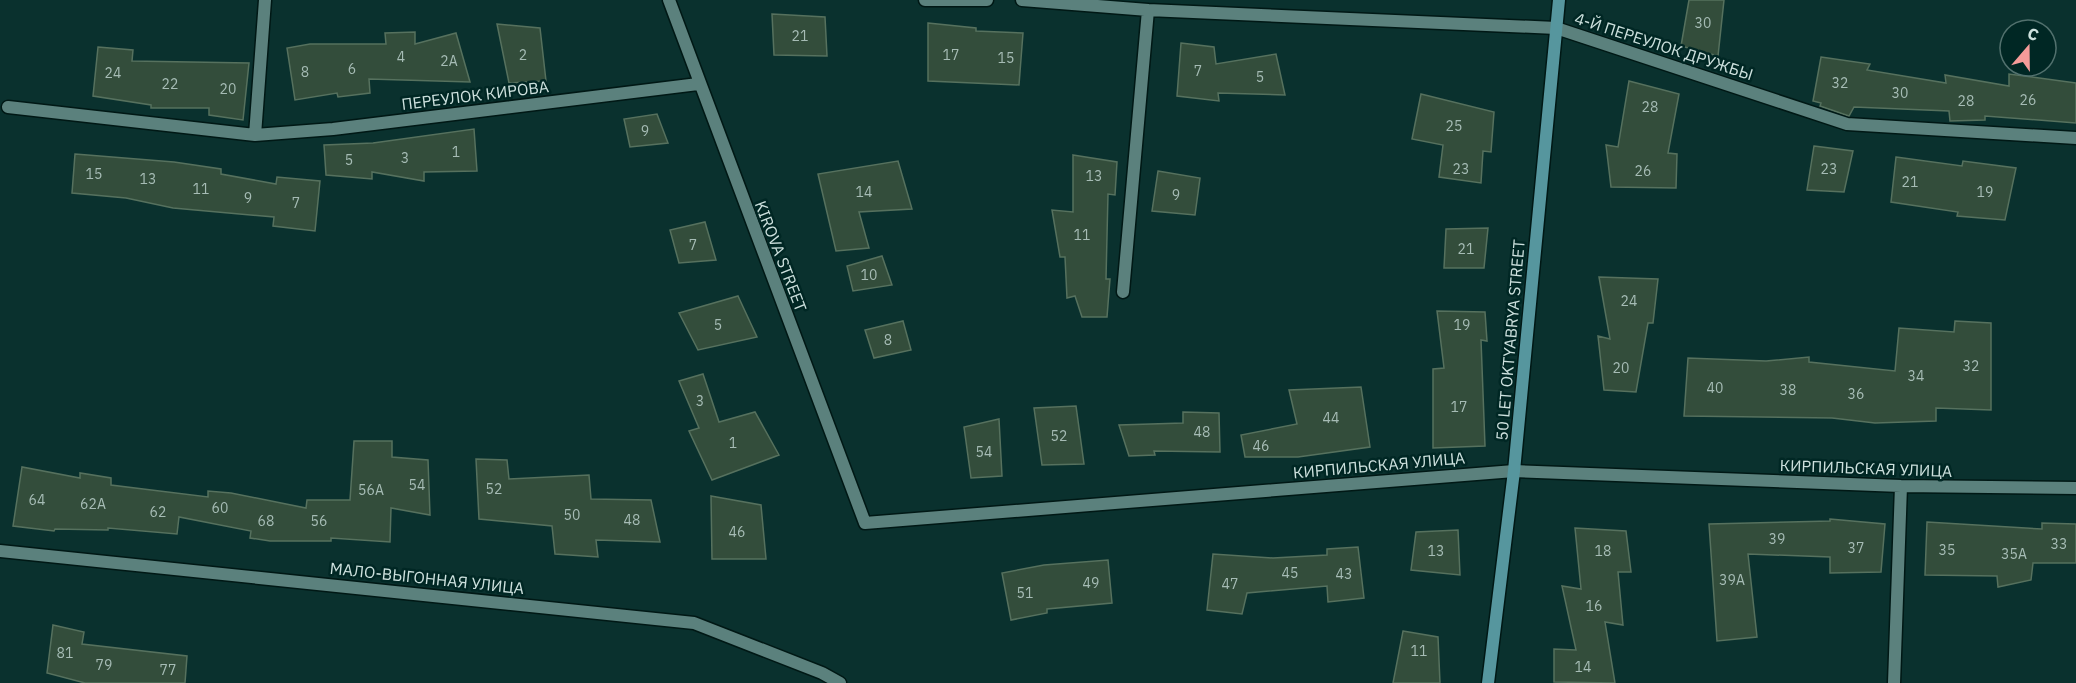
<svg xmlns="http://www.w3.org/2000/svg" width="2076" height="683" font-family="'IBM Plex Sans',sans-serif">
  <rect width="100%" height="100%" fill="#0a312e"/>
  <!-- building -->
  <path fill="#334d3b" stroke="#56715e" stroke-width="1.5" d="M1689 0H1724L1718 56 1681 46Z
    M772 14 825 17 827 56 774 55Z
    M928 23 976 28V31L1023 33 1019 85 928 81Z
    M497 24 540 28 546 81 509 83Z
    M415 32V44L456 33 470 82 369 79 370 93 338 97 337 93 295 100 287 48 310 44H386L385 33Z
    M1181 43 1214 47 1216 64 1276 54 1285 95 1218 93 1219 101 1177 96Z
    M98 47 133 50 132 61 249 63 243 120 209 115V108H151V105L93 96Z
    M1821 57 1870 64 1867 70 1946 83 1945 75 2009 86V74L2076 83V123L1985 116V120L1950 121 1949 111 1854 107 1849 116 1820 106 1821 103 1813 101Z
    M1629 81 1679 94 1668 153 1677 154 1676 188 1611 187 1606 145 1618 147Z
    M1421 94 1494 112 1491 152 1483 151 1481 183 1439 177 1443 145 1412 139Z
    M657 114 668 143 630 147 624 119Z
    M474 129 477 171 424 172V181L372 172V179L326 175 324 145 373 143Z
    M1814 146 1853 151 1844 192 1807 190Z
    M75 154 174 162 221 169V174L276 184 277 177 320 181 315 231 273 226 274 217 173 208 126 198 72 193Z
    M1073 155 1117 162 1115 195 1108 194 1106 279H1110L1107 317H1082L1075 296 1067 298 1065 257H1060L1052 210 1073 212Z
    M1896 157 1962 166 1963 161 2016 168 2005 220 1957 216 1958 212 1891 202Z
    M898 161 912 209 859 212 869 248 836 251 818 174Z
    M1158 171 1200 178 1195 215 1152 211Z
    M705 222 716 260 679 263 670 230Z
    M1488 228 1484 268H1444L1446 229Z
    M882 256 892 285 853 291 847 266Z
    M1599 277 1658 279 1653 323H1648L1636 392 1604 390 1598 336 1610 339Z
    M738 296 757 337 698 350 679 313Z
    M1437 311 1485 312 1487 341 1481 340 1485 446 1433 448V369L1444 368Z
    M903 321 911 350 874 358 865 330Z
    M1955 321 1991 323V410L1936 408V421L1875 423 1832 418 1684 416 1688 358 1766 361 1809 357V362L1895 371 1899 328 1954 332Z
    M703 374 719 422 755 412 779 455 712 480 689 431 699 428 679 381Z
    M1361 387 1370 447 1298 457H1245L1241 435 1297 424 1289 390Z
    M1076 406 1084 464 1042 465 1034 408Z
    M1183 412 1219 413 1220 452 1154 451 1155 455 1129 456 1119 425 1183 423Z
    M999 419 1002 476 971 478 964 427Z
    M354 441H392V457L428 460 430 515 391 508 390 542 331 538V541H270L250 538 251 531 179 517 177 534 108 528V530L55 529 54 531 13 526 22 467 80 478V473L111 478V485L208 497V491L231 493 306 508 307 500H350Z
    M476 459 507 460 509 479 589 475 591 499 651 500 660 542 596 540 598 557 555 554 552 526 479 519Z
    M711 496 761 505 766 559H712Z
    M1830 519 1885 524 1881 572 1830 573V557L1748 554 1757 637 1717 641 1709 524 1830 521Z
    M1927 522 2042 529V523L2076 524V563H2033L2031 580 1998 587 1997 576 1925 575Z
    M1575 528 1626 531 1631 572H1618L1623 625 1605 622 1615 683 1554 682V649L1576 650 1562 586 1581 589Z
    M1458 530 1460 575 1411 570 1416 532Z
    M1358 547 1364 598 1328 602 1327 586 1247 593 1242 614 1207 610 1213 554 1273 558 1327 555V549Z
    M1108 560 1112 603 1047 609V613L1011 620 1002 573 1044 565Z
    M53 625 84 632 82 644 187 656 185 683H85L47 673Z
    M1403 631 1438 637 1440 683H1393Z"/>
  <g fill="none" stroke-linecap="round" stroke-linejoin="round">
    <!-- street casing -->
    <g stroke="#001815" stroke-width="15">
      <path id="street" d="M669 0 865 523 1514 471 1901 486 2076 488
        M925 0H987
        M1022 0 1148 10 1556 28 1847 124 2076 138
        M8 107 255 135 333 129 698 84
        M255 135 265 0
        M1123 292 1148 10
        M0 551 694 623 822 673 840 683
        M1894 683 1901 486"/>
    </g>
    <!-- secondary casing -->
    <g stroke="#001815" stroke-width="15">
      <path id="secondary" d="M1488 683 1514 471 1559 0"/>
    </g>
    <!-- street -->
    <use href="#street" stroke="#5b817d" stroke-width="12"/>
    <!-- secondary -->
    <use href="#secondary" stroke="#56969e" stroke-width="12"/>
  </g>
  <g text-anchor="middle" stroke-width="5" stroke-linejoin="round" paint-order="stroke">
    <!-- number labels -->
    <g font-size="14" fill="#a6bcb5">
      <text x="1703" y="28">30</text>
      <text x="800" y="41">21</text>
      <text x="523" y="60">2</text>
      <text x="951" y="60">17</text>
      <text x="401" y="62">4</text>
      <text x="1006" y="63">15</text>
      <text x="449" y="66">2А</text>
      <text x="352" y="74">6</text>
      <text x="1198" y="76">7</text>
      <text x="305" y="77">8</text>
      <text x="113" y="78">24</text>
      <text x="1260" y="82">5</text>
      <text x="1840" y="88">32</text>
      <text x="170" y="89">22</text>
      <text x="228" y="94">20</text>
      <text x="1900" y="98">30</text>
      <text x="2028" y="105">26</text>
      <text x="1966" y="106">28</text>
      <text x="1650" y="112">28</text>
      <text x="1454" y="131">25</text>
      <text x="645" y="136">9</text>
      <text x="456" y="157">1</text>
      <text x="405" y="163">3</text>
      <text x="349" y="165">5</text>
      <text x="1461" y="174">23</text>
      <text x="1829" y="174">23</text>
      <text x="1643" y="176">26</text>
      <text x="94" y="179">15</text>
      <text x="1094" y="181">13</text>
      <text x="148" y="184">13</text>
      <text x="1910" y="187">21</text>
      <text x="201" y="194">11</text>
      <text x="864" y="197">14</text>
      <text x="1985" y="197">19</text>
      <text x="1176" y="200">9</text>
      <text x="248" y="203">9</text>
      <text x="296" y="208">7</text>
      <text x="1082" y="240">11</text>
      <text x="693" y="250">7</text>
      <text x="1466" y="254">21</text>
      <text x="869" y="280">10</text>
      <text x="1629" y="306">24</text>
      <text x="718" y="330">5</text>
      <text x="1462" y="330">19</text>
      <text x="888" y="345">8</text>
      <text x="1971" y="371">32</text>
      <text x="1621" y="373">20</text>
      <text x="1916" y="381">34</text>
      <text x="1715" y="393">40</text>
      <text x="1788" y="395">38</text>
      <text x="1856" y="399">36</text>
      <text x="700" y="406">3</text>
      <text x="1459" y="412">17</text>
      <text x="1331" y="423">44</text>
      <text x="1202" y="437">48</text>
      <text x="1059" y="441">52</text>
      <text x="733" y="448">1</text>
      <text x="1261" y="451">46</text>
      <text x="984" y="457">54</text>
      <text x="417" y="490">54</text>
      <text x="494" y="494">52</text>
      <text x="371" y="495">56А</text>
      <text x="37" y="505">64</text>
      <text x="93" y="509">62А</text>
      <text x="220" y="513">60</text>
      <text x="158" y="517">62</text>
      <text x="572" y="520">50</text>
      <text x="632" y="525">48</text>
      <text x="266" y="526">68</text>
      <text x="319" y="526">56</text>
      <text x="737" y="537">46</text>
      <text x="1777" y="544">39</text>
      <text x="2059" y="549">33</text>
      <text x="1856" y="553">37</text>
      <text x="1947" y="555">35</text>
      <text x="1436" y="556">13</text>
      <text x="1603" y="556">18</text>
      <text x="2014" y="559">35А</text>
      <text x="1290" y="578">45</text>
      <text x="1344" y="579">43</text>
      <text x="1732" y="585">39А</text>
      <text x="1091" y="588">49</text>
      <text x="1230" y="589">47</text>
      <text x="1025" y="598">51</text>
      <text x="1594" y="611">16</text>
      <text x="1419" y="656">11</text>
      <text x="65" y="658">81</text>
      <text x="104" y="670">79</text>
      <text x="1583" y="672">14</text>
      <text x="168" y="675">77</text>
    </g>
    <!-- street labels -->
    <g font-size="16" fill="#cde1de" stroke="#002724">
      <text transform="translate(1664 46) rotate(18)" y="6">4-Й ПЕРЕУЛОК ДРУЖБЫ</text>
      <text transform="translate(475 95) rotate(-7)" y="6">ПЕРЕУЛОК КИРОВА</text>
      <text transform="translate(781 256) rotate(69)" y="6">KIROVA STREET</text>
      <text transform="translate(1510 340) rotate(-85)" y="6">50 LET OKTYABRYA STREET</text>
      <text transform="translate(1379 465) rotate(-5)" y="6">КИРПИЛЬСКАЯ УЛИЦА</text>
      <text transform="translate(1866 468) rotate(2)" y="6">КИРПИЛЬСКАЯ УЛИЦА</text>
      <text transform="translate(427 578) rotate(6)" y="6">МАЛО-ВЫГОННАЯ УЛИЦА</text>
    </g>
  </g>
  <!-- north arrow -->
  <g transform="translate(2028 48) rotate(20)"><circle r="28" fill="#002724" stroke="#52716e" stroke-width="1.5"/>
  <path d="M0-4.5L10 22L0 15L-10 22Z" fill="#f59b99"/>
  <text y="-9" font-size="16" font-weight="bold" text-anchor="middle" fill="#cde1de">С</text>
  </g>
</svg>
